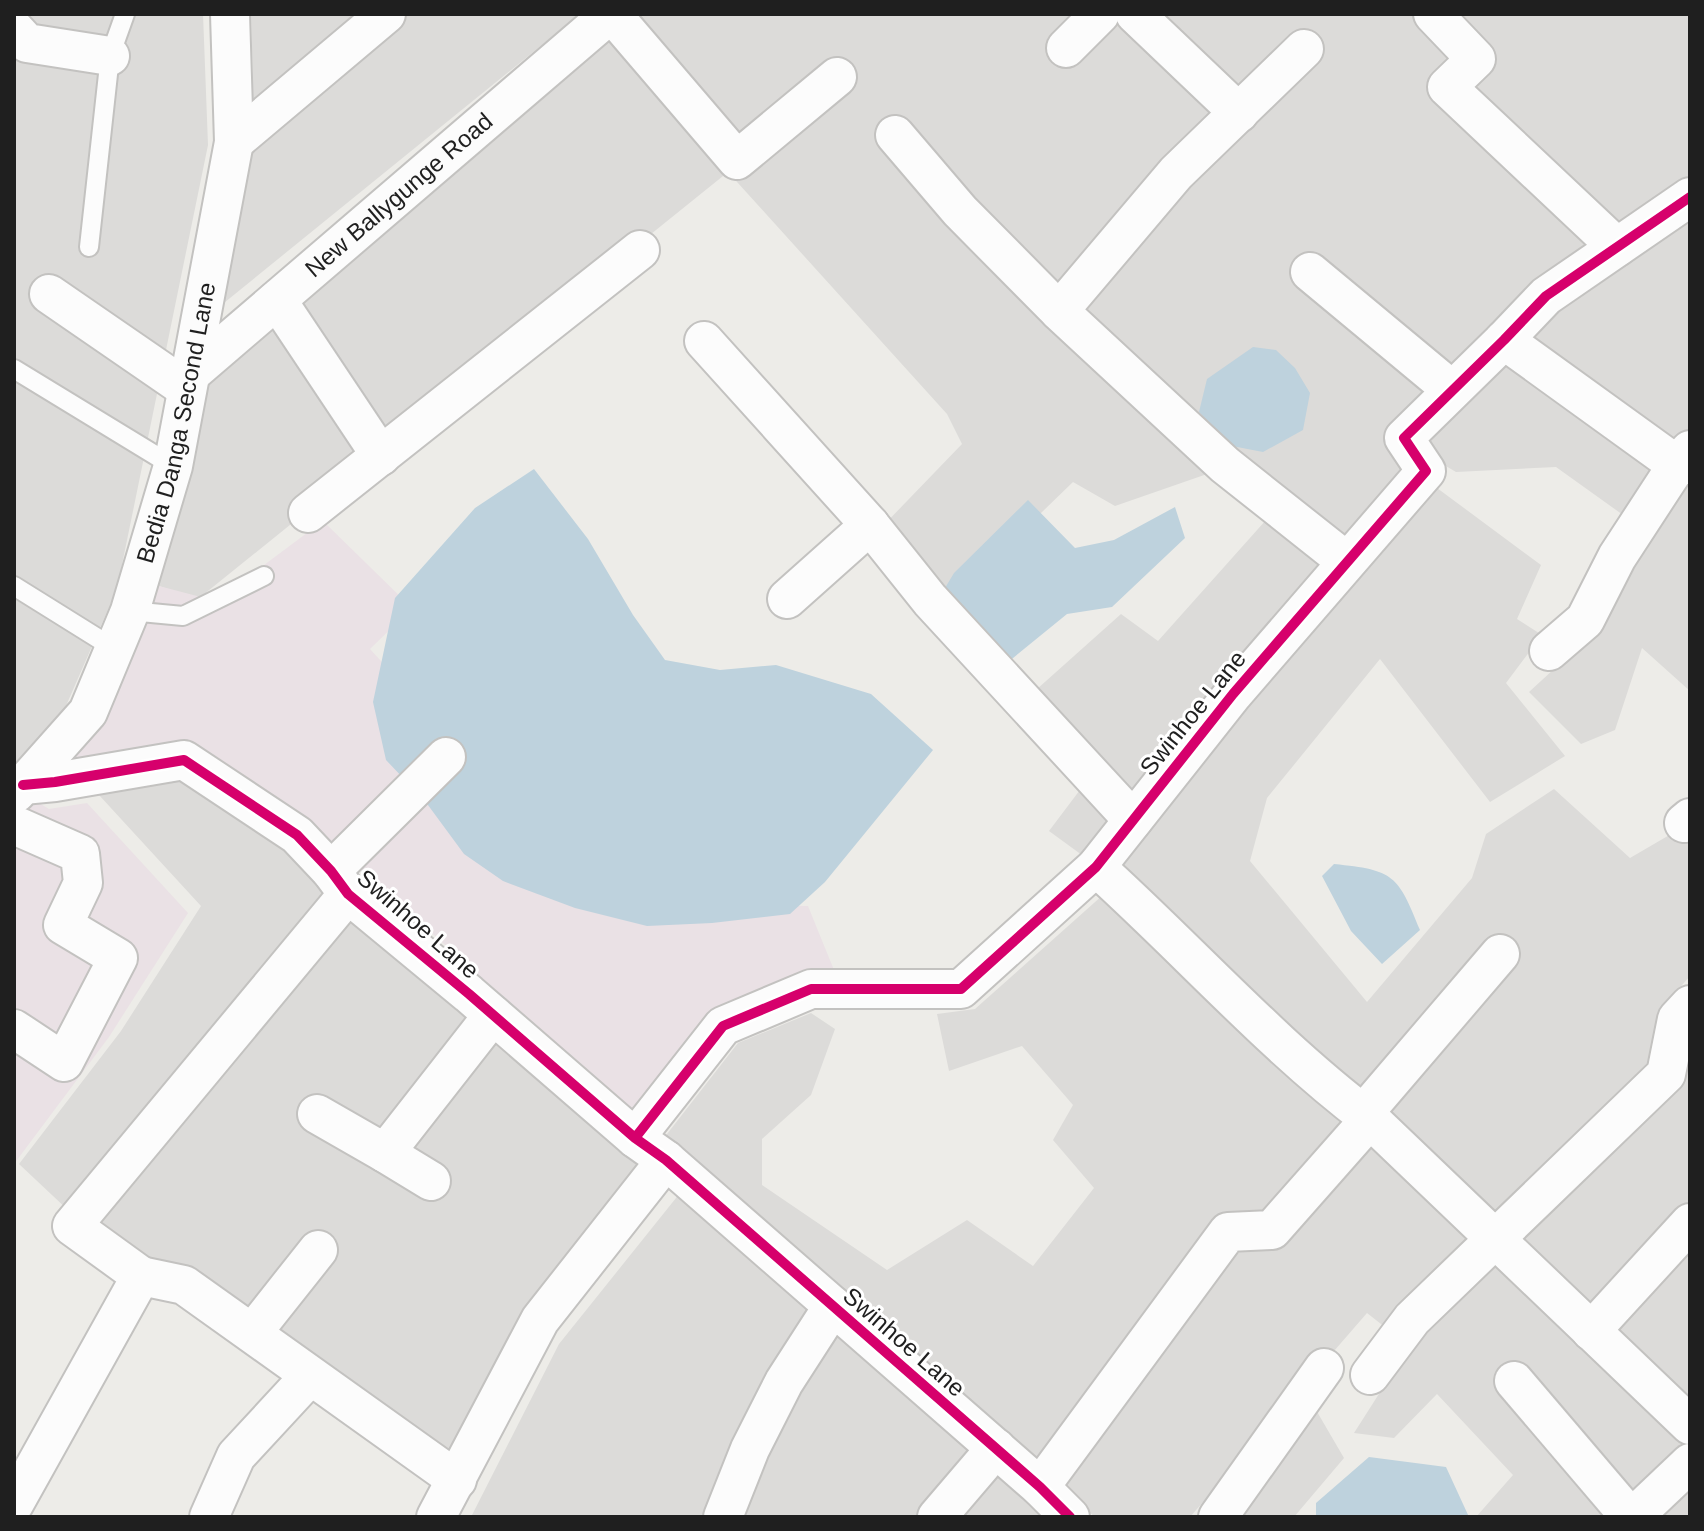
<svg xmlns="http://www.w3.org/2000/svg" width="1704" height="1531" font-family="Helvetica,sans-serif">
  <rect width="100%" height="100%" fill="#edece8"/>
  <!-- residential -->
  <path fill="#dcdbd9" d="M14 14H203L208 145 117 589 62 715 14 769Z
    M251 14H580L214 311 253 82Z
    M635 14H1690V190L1394 440 1412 482 1086 858 1049 831 1098 766 1027 698 1121 614 1158 641 1266 520 1210 473 1115 506 1073 482 949 602 880 529 962 444 947 414 728 172 198 599 150 583 194 366Z
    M1690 210V691L1642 648 1615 730 1581 744 1529 692 1592 634 1644 530 1556 467 1456 472 1419 450 1547 310Z
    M1437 488 1541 565 1517 619 1542 635 1506 683 1565 756 1490 802 1380 659 1267 798 1250 861 1367 1002 1472 878 1486 834 1554 789 1630 858 1690 823V976L1662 1008 1650 1074 1491 1226 1156 910 1117 854 1262 677Z
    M179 780 288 847 651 1170 445 1485 136 1274 19 1164 121 1031 201 906 99 795Z
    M1113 886 1479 1248 1395 1335 1367 1313 1190 1517H1095L660 1143 738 1043 811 1013 835 1029 811 1095 762 1139V1185L887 1270 967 1220 1033 1266 1094 1188 1053 1140 1073 1105 1022 1046 949 1071 937 1014 975 1009Z
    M1690 1019V1517H1476L1513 1475 1437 1394 1394 1438 1354 1433 1414 1339 1482 1271 1674 1094 1678 1033Z
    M680 1193 1053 1517H471L559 1344Z
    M1309 1398 1344 1458 1294 1517H1211Z"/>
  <!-- industrial -->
  <path fill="#eae1e5" d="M323 521 412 608 370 649 432 717 679 905 808 906 836 975 733 1011 647 1125 314 828 194 753 45 765 108 697 159 586 216 601Z
    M19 791 49 809 87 803 188 913 109 1037 14 1164V797Z"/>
  <!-- water -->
  <path fill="#bed2dd" d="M1253 347 1276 350 1295 368 1310 393 1303 430 1263 452 1232 446 1199 412 1207 379Z
    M534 469 588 539 633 615 665 660 720 670 776 665 871 694 933 750 825 882 790 914 712 923 647 926 575 908 503 881 464 854 425 801 386 760 373 702 395 598 475 508Z
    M1028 500 1075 548 1114 540 1175 507 1185 538 1112 607 1067 614 997 671 936 603 954 573Z
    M1334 864C1394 870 1398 875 1420 930L1382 964 1351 931 1322 876Z
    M1369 1457 1446 1467 1469 1517H1316V1503Z"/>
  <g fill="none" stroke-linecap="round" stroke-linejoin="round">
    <!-- lane casing -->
    <g stroke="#c3c2c0" stroke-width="22">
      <path id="lane" d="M89 247 110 56 125 14
        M14 369 173 466
        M14 586 115 649
        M130 611 183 616 264 576"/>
    </g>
    <!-- street casing -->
    <g stroke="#c3c2c0" stroke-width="42">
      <g id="street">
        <path d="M612 14 737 160 837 77"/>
        <path d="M1135 14 1239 113"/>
        <path d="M1433 14 1476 59 1447 87 1617 247"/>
        <path d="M14 29 27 43 110 56"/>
        <path d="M1066 48 1100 14"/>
        <path d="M1304 49 1176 173 1059 311 1225 465 1346 561"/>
        <path d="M895 135 960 211 1059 311"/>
        <path d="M234 142 386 14"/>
        <path d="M1310 272 1452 390"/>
        <path d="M49 294 187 389"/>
        <path d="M277 300 381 456"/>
        <path d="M1504 340 1677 465 1690 450"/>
        <path d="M704 341 870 525 930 600 1133 820"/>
        <path id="s1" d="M188 376 610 14"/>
        <path d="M308 513 640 250"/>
        <path d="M787 599 870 525"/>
        <path d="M1549 651 1585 620 1617 557 1677 465H1690"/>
        <path d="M23 785 55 782 184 760 297 835 331 871 348 894 469 994 635 1138 666 1160 1040 1487 1070 1517"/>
        <path id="s2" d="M16 793 88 712 130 611 173 466 234 142 230 14"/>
        <path d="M1684 823 1690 818"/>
        <path d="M14 825 80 854 83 883 63 925 118 958 64 1062 14 1029"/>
        <path d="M331 871 446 757"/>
        <path d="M317 1114 385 1153 493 1015"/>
        <path d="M1363 1114 1500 954"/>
        <path d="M1370 1119 1690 1425"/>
        <path d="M635 1138 723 1026 811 989H961L1096 867 1233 694 1426 471 1404 438 1504 340 1546 296 1690 197"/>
        <path d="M385 1153 431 1181"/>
        <path d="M141 1276 184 1285 457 1480"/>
        <path d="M1591 1331 1690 1223"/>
        <path d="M253 1332 318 1250"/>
        <path d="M1370 1375 1412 1319 1666 1074 1677 1019 1690 1005"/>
        <path d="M1514 1381 1630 1517"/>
        <path d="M1040 1487 1228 1232 1272 1230 1370 1119C1271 1044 1188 950 1096 867"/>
        <path d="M14 1504 141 1276 72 1226 348 894"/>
        <path d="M209 1517 236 1456 310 1376"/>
        <path d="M436 1517 540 1320 666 1160"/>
        <path d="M723 1517 750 1449 784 1382 833 1306"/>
        <path d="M937 1517 996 1448"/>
        <path d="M1218 1517 1324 1368"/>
        <path d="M1633 1517 1690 1463"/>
      </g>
    </g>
    <!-- lane -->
    <use href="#lane" stroke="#fcfcfc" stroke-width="18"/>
    <!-- street -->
    <use href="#street" stroke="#fcfcfc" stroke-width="38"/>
    <!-- cycleway casing -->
    <g stroke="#fff" stroke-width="15">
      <path id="cycleway" d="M23 785 55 782 184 760 297 835 331 871 348 894 469 994 635 1138 666 1160 1040 1487 1070 1517
        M635 1138 723 1026 811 989H961L1096 867 1233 694 1426 471 1404 438 1504 340 1546 296 1690 197"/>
    </g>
    <!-- cycleway -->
    <use href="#cycleway" stroke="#d6006c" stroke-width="10"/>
  </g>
  <g text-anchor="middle" stroke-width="6" stroke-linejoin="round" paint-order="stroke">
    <!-- street labels -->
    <g font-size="24" fill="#1f1f1f" stroke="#fff">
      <text dy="8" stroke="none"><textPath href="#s1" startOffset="278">New Ballygunge Road</textPath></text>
      <text dy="8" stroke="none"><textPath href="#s2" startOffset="412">Bedia Danga Second Lane</textPath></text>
      <text transform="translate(1193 713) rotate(-51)" y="8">Swinhoe Lane</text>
      <text transform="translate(418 924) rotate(41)" y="8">Swinhoe Lane</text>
      <text transform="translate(904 1342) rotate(41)" y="8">Swinhoe Lane</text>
    </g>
  </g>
  <!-- border -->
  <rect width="1704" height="1531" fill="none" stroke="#1f1f1f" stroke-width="32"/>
</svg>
